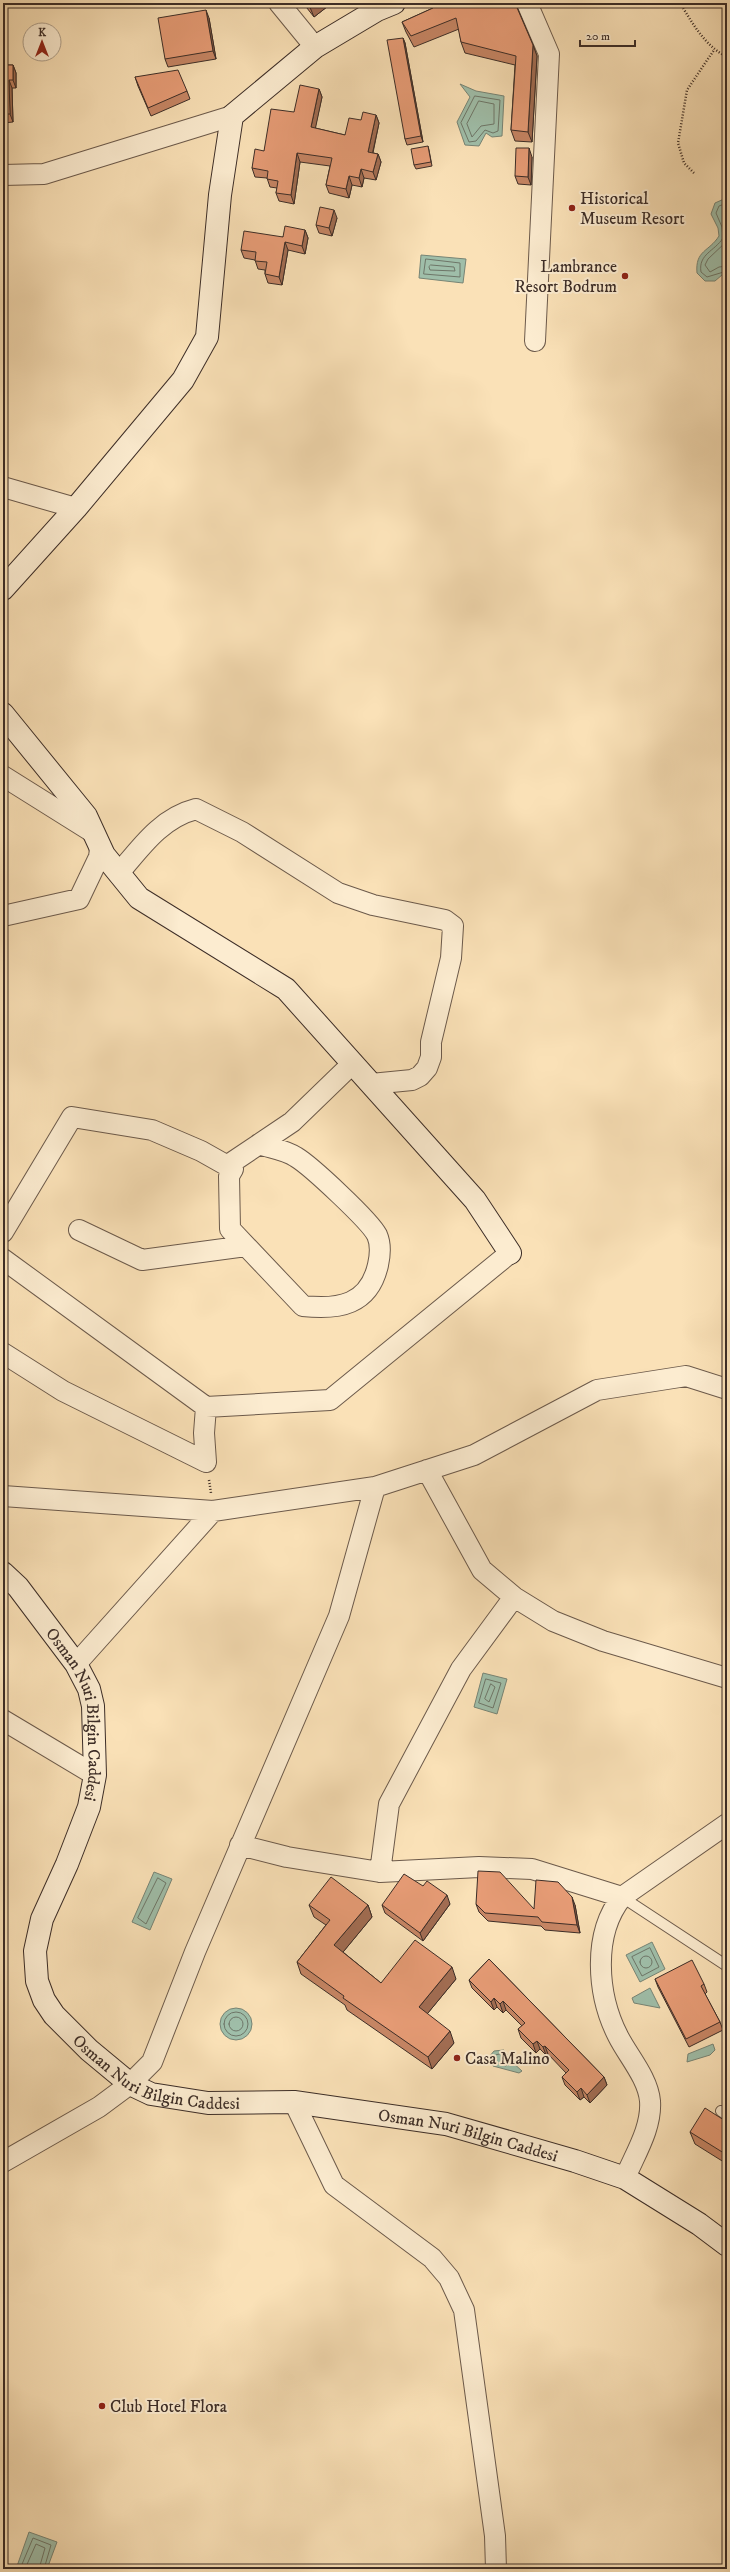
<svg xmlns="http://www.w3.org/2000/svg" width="730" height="2572" font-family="'IM FELL DW Pica',serif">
  <rect width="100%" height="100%" fill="#fae1b7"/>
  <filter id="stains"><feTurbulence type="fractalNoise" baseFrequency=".005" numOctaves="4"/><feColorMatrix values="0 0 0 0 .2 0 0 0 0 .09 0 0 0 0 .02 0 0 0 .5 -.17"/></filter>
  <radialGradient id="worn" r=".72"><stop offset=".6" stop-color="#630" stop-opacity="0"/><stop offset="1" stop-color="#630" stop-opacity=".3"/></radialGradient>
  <!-- water -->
  <path fill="#9fbea9" stroke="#778475" d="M460 84 476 91 504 96 502 136 492 137 486 133 479 146 465 145 457 122 470 97Z
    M724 199H727V275H722L715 281H705L697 273C695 250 709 252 719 236L718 228 711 214 715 203Z
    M421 255 466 259 463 283 419 278Z
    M483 1673 507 1679 497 1714 474 1707Z
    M154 1872 172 1879 150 1930 132 1922Z
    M652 1942 665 1969 640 1982 626 1955Z
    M650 1988 660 2008 634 2003 632 1998Z
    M220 2024a16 16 0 1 1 32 0a16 16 0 1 1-32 0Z
    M713 2044 715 2050 710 2055 687 2062 688 2054Z
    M504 2050 511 2061 522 2071 519 2073 493 2066 489 2057 494 2051Z
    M29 2532 57 2542 47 2569H16Z"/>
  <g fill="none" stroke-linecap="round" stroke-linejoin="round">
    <!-- shore -->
    <path stroke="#6e7668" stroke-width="1" d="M475 96 500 100 498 131 493 133 485 130 476 141 469 142 461 123Z
      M479 101 494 104V124L481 126 472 137 467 124Z
      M727 203 719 206 716 213 722 227 723 238C715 251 698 254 701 272L707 277 727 271
      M727 241 708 259 705 265 710 272 719 267 727 266
      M426 259 460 263V277L424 274Z
      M431 265 454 267 455 271 430 270 429 267Z
      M486 1679 501 1683 493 1708 479 1703Z
      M491 1684 495 1687 489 1702 485 1699Z
      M158 1878 166 1883 146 1924 138 1918Z
      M650 1948 659 1967 642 1976 632 1957Z
      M640 1962a6 6 0 1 1 12 0a6 6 0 1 1-12 0Z
      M224 2024a12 12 0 1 1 24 0a12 12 0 1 1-24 0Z
      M229 2024a7 7 0 1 1 14 0a7 7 0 1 1-14 0Z
      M502 2054 508 2063 506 2066 496 2063 494 2059 496 2055Z
      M20 2569 33 2538 51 2545 44 2569
      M25 2569 36 2544 45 2548 39 2569"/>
    <!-- lane casing -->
    <g stroke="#6c5a4b" stroke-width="12">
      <path id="lane" d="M622 1897 727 1966
        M721 2111 727 2115"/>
    </g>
    <!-- street casing -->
    <g stroke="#6c5a4b" stroke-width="22">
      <path id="street" d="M279 3 315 47
        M527 3 549 54 535 341
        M3 175 44 174 232 116
        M3 487 76 508
        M3 776 94 833
        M119 873C141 847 161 818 196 809L242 832 338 893 373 905 445 920 453 926 451 958 431 1042V1057L427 1068 420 1076 412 1080 371 1084
        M3 916 79 899 99 857 100 848
        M259 1144C270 1148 286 1150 296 1157 311 1166 370 1221 377 1235 381 1244 380 1256 378 1265 369 1305 339 1310 303 1306L230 1229 229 1176 233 1169 231 1163 292 1122 353 1063
        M79 1230 142 1260 246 1246
        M3 1232 72 1117 152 1130 201 1151 233 1169
        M3 1259 206 1407 330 1400 510 1253
        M3 1353 63 1391 206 1462
        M206 1407 204 1433 206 1462
        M427 1470 482 1570 514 1597 553 1621 603 1641 727 1678
        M3 1496 213 1511 375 1487 474 1455 597 1390 686 1376 727 1389
        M76 1664 213 1511
        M3 1720 95 1775
        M240 1845 287 1857 380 1872 479 1867 532 1869 622 1897
        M380 1872 389 1804 461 1669 514 1597
        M294 2102 334 2185 432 2258 449 2278 464 2310 495 2536 496 2569
        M3 2162 99 2107 130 2084 152 2062 195 1952 339 1616 375 1487
        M625 2178C635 2154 652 2128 650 2101 648 2078 628 2056 618 2036 597 1995 592 1934 622 1897L727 1824"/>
    </g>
    <!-- secondary casing -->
    <g stroke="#3c2d27" stroke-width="24">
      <g id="secondary">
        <path d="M3 589 76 508 183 380 207 337 220 195 232 116 315 47 377 10 394 3"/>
        <path d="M3 714 86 816 104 855 139 898 286 989 475 1200 510 1253"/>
        <path id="s1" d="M3 1573 18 1587 76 1664 89 1689 93 1706 95 1775 89 1807 67 1864 42 1919 35 1951 37 1981 44 2000 54 2015 89 2050 130 2084 151 2094 208 2103 294 2102 446 2124 575 2161 625 2178 699 2224 727 2245"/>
      </g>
    </g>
    <!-- path -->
    <path stroke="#3c2d27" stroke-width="2.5" stroke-dasharray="1 2" stroke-linecap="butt" d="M680 3C693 24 705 46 727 57
      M694 173 684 163 678 143 687 90 714 50
      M209 1480 211 1493"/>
    <!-- lane -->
    <use href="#lane" stroke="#fcecd0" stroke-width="10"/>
    <!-- street -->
    <use href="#street" stroke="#fcecd0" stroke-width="20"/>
    <!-- secondary -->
    <use href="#secondary" stroke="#fcecd0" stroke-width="22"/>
  </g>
  <!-- wall -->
  <path fill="#c78665" stroke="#3c2d27" d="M303 3H332L314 17Z
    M431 3H516V5L533 45 537 56 532 142 515 141 511 130 515 65 465 53 461 42 459 29 414 47 406 32 402 22 433 8Z
    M209 18 216 59 168 67 165 59Z
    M403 38 405 43 423 142 407 145 405 139Z
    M3 65H13L16 73V88H12L13 122 3 123Z
    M135 77 187 91 190 99 151 116 138 86Z
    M319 89 322 97 315 128 345 135 361 120 376 115 379 123 373 153 378 154 381 162 376 180 364 178 362 187 352 185 349 198 329 193 326 185 330 166 300 162 294 204 279 201 276 193 277 188 270 187 267 178 255 177 252 168 264 151 294 112Z
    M428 146 429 150 432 166 416 169 414 165Z
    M532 157 531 185 518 184 515 176Z
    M337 218 332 236 319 233 316 225Z
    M305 230 308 238 305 254 288 250 282 285 268 283 265 274V270L258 269 255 260 244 258 241 250Z
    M450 1904 423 1941 385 1913 382 1905Z
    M476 1904 534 1909 575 1905 580 1933 545 1930 541 1926 488 1921 479 1912Z
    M309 1905H368L372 1917 343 1952 381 1983 456 1979 427 2014 454 2043 432 2069 347 2010 345 2005 301 1974 297 1962 326 1925 314 1917Z
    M489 1959 604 2077 607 2085 590 2103 584 2097 580 2100 565 2085 562 2077 566 2073 548 2054 546 2055 540 2049 536 2053 521 2038 518 2029 522 2026 506 2010 503 2013 497 2007 494 2010 472 1988 469 1980Z
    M655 1979 704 1984 707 1992 705 1994 720 2022 723 2030 689 2047 658 1987Z
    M727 2122V2164L695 2144 690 2132Z"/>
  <!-- shaded-wall -->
  <path fill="#a26d53" stroke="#3c2d27" d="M312 3H332L314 17 309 5Z
    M206 10 209 18 216 59 213 51Z
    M403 38 405 43 423 142 421 136Z
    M533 45 537 56 532 142 528 132Z
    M13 65 16 73V88L13 80Z
    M9 80 12 88 13 122 10 114Z
    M319 89 322 97 314 135 311 127Z
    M376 115 379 123 371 160 368 152Z
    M529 148 532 157 531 185 528 177Z
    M297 153 300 162 294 204 291 195Z
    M378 154 381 162 376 180 373 172Z
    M361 169 364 178 362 187 359 178Z
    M349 176 352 185 349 198 346 189Z
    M334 210 337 218 332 236 329 228Z
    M305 230 308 238 305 254 302 246Z
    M285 242 288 250 282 285 279 277Z
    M447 1895 450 1904 423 1941 420 1933Z
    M572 1897 575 1905 580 1933 577 1925Z
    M368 1905 372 1917 339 1957 334 1945Z
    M452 1967 456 1979 423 2019 419 2007Z
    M494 1998 497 2007 494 2010 491 2002Z
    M503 2001 506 2010 503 2013 500 2004Z
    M450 2031 454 2043 432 2069 428 2057Z
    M537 2041 540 2049 536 2053 533 2044Z
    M545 2046 548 2054 546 2055 543 2047Z
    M604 2077 607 2085 590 2103 587 2095Z
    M581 2088 584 2097 580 2100 577 2092Z"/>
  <!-- building -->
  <path fill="#e79c76" stroke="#3c2d27" d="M431 3H515L533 45 528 132 511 130 516 56 461 42 456 18 411 36 402 22 433 8Z
    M206 10 213 51 165 59 158 18Z
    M403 38 421 136 405 139 387 40Z
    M3 65H13V80H9L10 114H3Z
    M178 70 187 91 148 108 135 77Z
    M300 85 319 89 311 127 345 135 349 118 361 120 363 112 376 115 368 152 378 154 373 172 361 169 359 178 349 176 346 189 326 185 332 158 297 153 291 195 276 193 278 181 267 179 268 171 252 168 255 149 264 151 271 109 294 112Z
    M428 146 431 162 414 165 411 149Z
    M516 148H529L528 177 515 176Z
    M320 207 334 210 329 228 316 225Z
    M285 226 305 230 302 246 285 242 279 277 265 274 267 262 255 261 256 252 241 250 244 231 283 237Z
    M478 1871 500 1872 534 1909 536 1880 558 1882 572 1897 577 1925 542 1922 538 1917 485 1913 476 1904Z
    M404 1874 423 1886 427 1881 447 1895 420 1933 382 1905Z
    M331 1877 368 1905 334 1945 381 1983 415 1940 452 1967 419 2007 450 2031 428 2057 343 1998 344 1996 297 1962 330 1920 309 1905Z
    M489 1959 604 2077 587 2095 581 2088 577 2092 562 2077 569 2070 545 2046 543 2047 537 2041 533 2044 518 2029 525 2023 503 2001 500 2004 494 1998 491 2002 469 1980Z
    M692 1960 704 1984 701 1986 720 2022 686 2039 655 1979Z
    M705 2108 727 2122V2155L690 2132Z"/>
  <!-- markers -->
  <g fill="#8f2418" stroke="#fcecd0" stroke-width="1.5">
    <circle cx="572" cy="208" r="4"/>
    <circle cx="625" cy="276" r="4"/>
    <circle cx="457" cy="2058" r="4"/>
    <circle cx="102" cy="2406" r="4"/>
  </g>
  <g text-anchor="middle" stroke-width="4" stroke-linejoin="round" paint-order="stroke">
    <!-- poi labels -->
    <g font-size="17" fill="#3c2d27" stroke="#fcecd0" text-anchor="start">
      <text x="580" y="204">Historical<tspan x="580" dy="20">Museum Resort</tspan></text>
      <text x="617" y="272" text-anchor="end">Lambrance<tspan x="617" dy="20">Resort Bodrum</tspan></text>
      <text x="465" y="2064">Casa Malino</text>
      <text x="110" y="2412">Club Hotel Flora</text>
    </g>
    <!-- street labels -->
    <g font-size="17" fill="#3c2d27" stroke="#fcecd0">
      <text dy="6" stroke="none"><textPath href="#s1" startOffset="166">Osman Nuri Bilgin Caddesi</textPath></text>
      <text dy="6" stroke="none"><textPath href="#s1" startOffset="610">Osman Nuri Bilgin Caddesi</textPath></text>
      <text dy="6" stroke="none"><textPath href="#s1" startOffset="934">Osman Nuri Bilgin Caddesi</textPath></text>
    </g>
  </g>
  <!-- margin -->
  <rect width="730" height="2572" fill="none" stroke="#fae1b7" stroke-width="16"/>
  <rect x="4" y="4" width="722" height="2564" fill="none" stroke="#3c2d27" stroke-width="2"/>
  <rect x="8" y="8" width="714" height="2556" fill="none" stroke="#3c2d27"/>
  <!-- north arrow -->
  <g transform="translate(42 42)"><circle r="19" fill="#fcecd0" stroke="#afa08c"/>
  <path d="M0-3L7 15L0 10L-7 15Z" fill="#8f2418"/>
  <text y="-6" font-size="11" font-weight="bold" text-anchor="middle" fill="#3c2d27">K</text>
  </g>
  <!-- scale -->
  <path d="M580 40v6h55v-6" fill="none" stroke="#3c2d27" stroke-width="2"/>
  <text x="586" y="40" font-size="12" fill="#3c2d27" stroke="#fcecd0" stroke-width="3" paint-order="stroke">20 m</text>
  <rect width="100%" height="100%" filter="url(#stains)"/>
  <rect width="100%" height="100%" fill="url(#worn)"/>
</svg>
